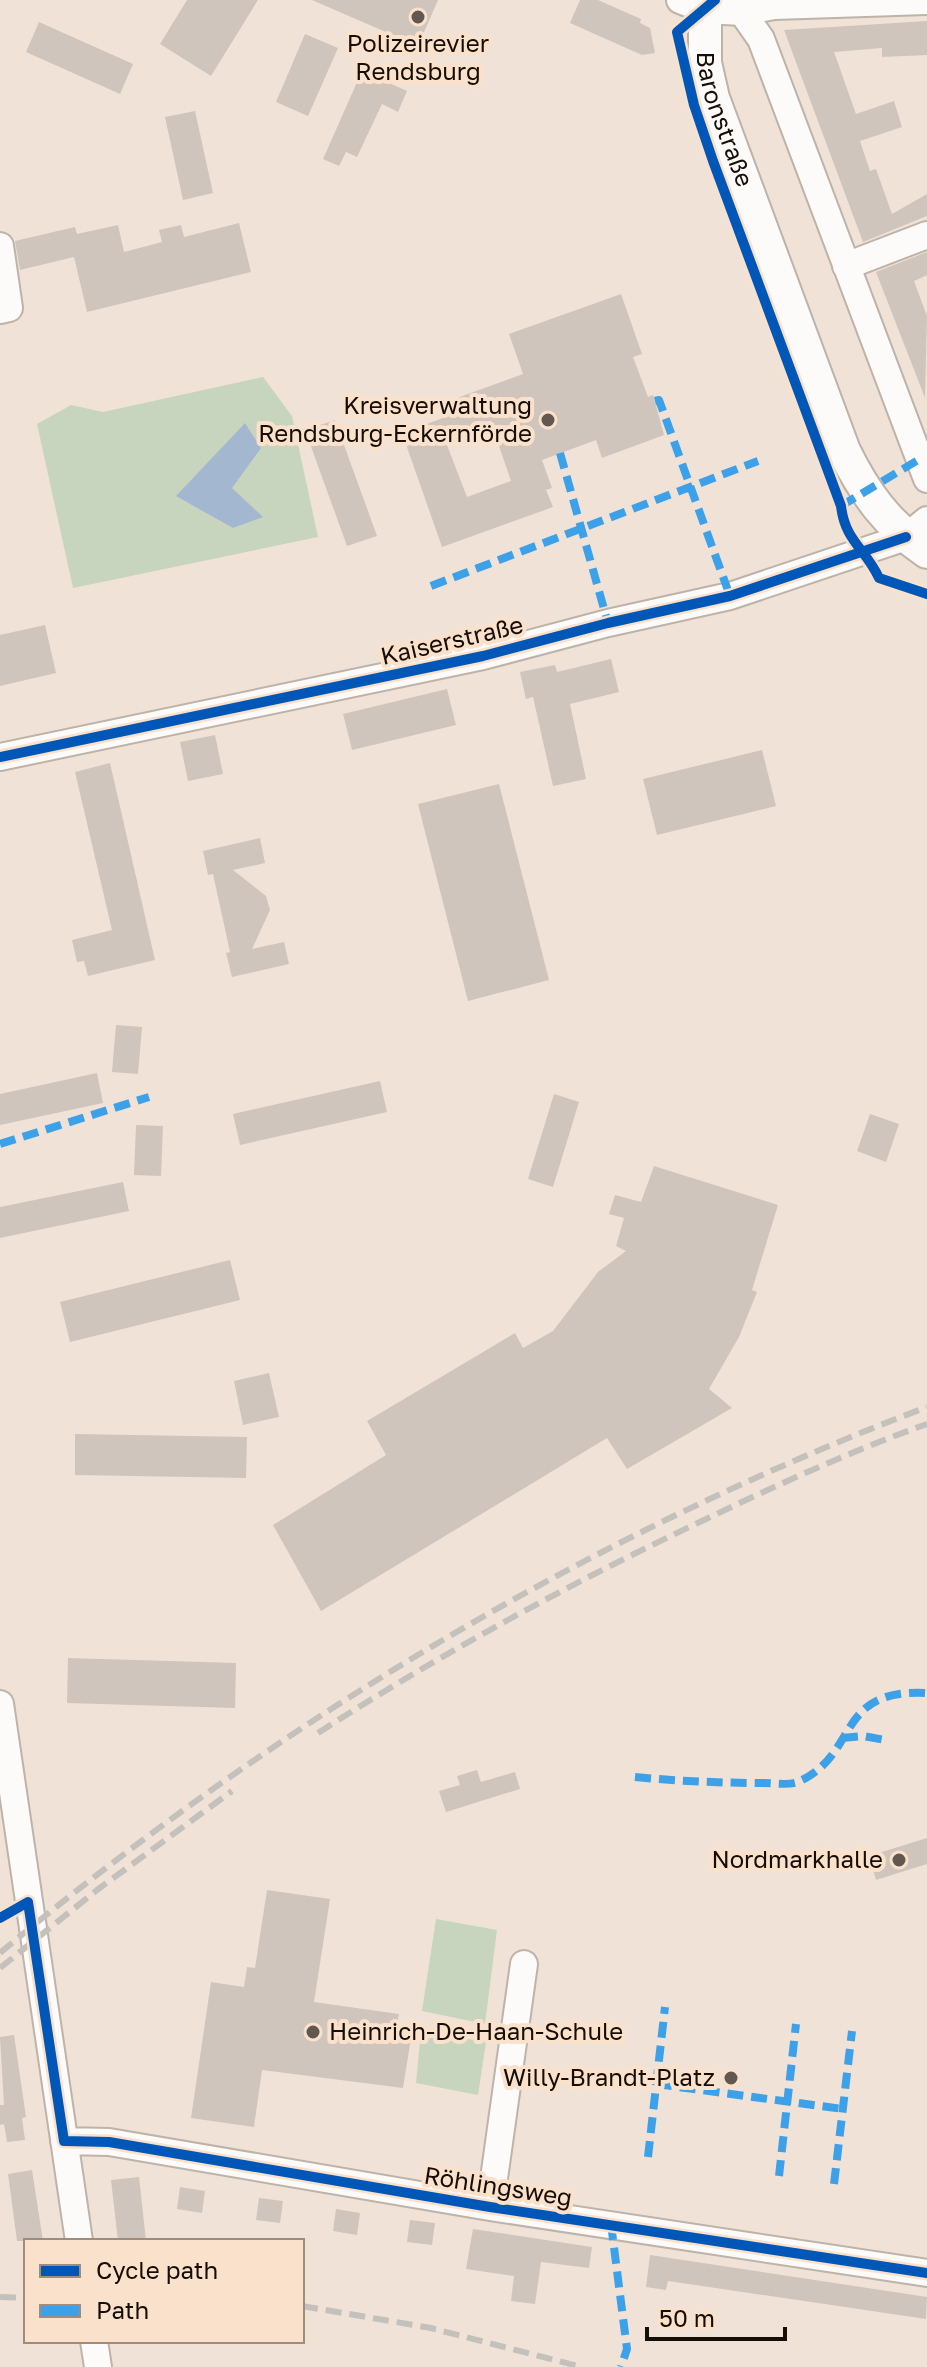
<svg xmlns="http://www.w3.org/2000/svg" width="927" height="2367" font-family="'Golos Text',sans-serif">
  <rect width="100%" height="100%" fill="#f0e2d6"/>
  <!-- green -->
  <path fill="#c8d5be" d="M263 377 292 416 318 537 73 588 37 424 71 405 103 412Z
    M436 1919 497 1930 485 2024 422 2011Z
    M421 2031 486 2042 478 2095 416 2083Z"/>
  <!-- water -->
  <path fill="#a4b7d1" d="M245 423 261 448 232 488 263 517 233 528 176 496Z"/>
  <!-- building -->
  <path fill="#d0c5bc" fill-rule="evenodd" d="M187 0H258L211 76 160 44Z
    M312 0H438L418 46Z
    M580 0H598L641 19 640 23 650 28 655 53 642 55 570 23Z
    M927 21V55L882 57V48L834 52 856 114 894 101 902 127 860 141 870 171 876 169 892 214 927 194V216L863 242 784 30Z
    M39 22 133 64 120 94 26 52Z
    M305 34 338 48 308 116 276 102Z
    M362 71 407 91 398 112 382 104 357 157 346 152 339 166 323 159Z
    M195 111 213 193 183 200 165 117Z
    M239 223 251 272 87 312 74 257 20 270 15 241 75 227 77 234 118 225 124 252 162 242 159 230 181 225 184 237Z
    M927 252V275L914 281 927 316 925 398 876 272Z
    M621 294 642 354 633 357 648 397 653 395 664 435 602 458 596 440 542 460 552 488 546 490 553 507 442 547 402 433 462 411 457 398 523 374 509 334ZM491 423 511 481 467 497 445 440Z
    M335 420 377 536 347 546 305 430Z
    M45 625 56 673 0 686V635Z
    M611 659 619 692 570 704 586 779 553 786 533 697 526 699 520 672 555 665 557 672Z
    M447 689 456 725 352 750 343 714Z
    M215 735 223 774 188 781 180 742Z
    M762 750 776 806 657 835 643 779Z
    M110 763 155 960 88 976 84 961 77 962 72 940 112 930 75 772Z
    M499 784 549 980 468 1001 418 804Z
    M260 838 265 863 233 870 266 896 270 910 252 949 284 942 289 964 232 977 226 953 230 952 213 874 208 875 203 851Z
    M116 1025 142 1027 138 1074 112 1072Z
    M97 1073 103 1103 0 1125V1094Z
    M380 1081 387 1112 240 1145 233 1114Z
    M554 1094 579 1102 553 1187 528 1179Z
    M870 1114 899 1124 886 1162 857 1151Z
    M136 1125 163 1126 161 1176 134 1175Z
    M654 1166 778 1205 752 1290 757 1292 739 1337 709 1389 732 1408 627 1469 607 1438 321 1611 273 1525 386 1455 367 1421 515 1333 523 1348 553 1331 598 1272 626 1251 616 1246 624 1218 609 1214 615 1195 641 1202Z
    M123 1182 129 1211 0 1238V1207Z
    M230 1260 240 1300 70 1342 60 1302Z
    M269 1373 279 1417 243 1425 234 1381Z
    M75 1434 247 1437 246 1478 75 1475Z
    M68 1658 236 1663 235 1708 67 1703Z
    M477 1770 481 1782 515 1772 520 1789 446 1812 439 1791 460 1785 457 1776Z
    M927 1838V1864L876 1880 869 1856Z
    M267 1890 330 1899 314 2002 399 2014 396 2029 412 2032 403 2088 262 2070 254 2127 191 2118 211 1982 244 1987 247 1967 255 1968Z
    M14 2035 26 2117 22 2118 25 2140 7 2142 4 2124 0 2125V2105H4L0 2037Z
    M32 2170 43 2241H17L8 2174Z
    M139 2177 146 2241H118L111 2180Z
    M180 2187 205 2191 202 2213 177 2209Z
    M259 2198 283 2201 280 2223 256 2220Z
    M336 2209 360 2213 357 2235 333 2231Z
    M410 2220 435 2223 432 2245 407 2242Z
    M473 2229 592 2247 589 2268 541 2262 535 2304 511 2301 514 2276 466 2269Z
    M650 2255 927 2297 926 2319 668 2281 666 2290 646 2287Z"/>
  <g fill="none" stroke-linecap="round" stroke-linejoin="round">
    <!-- minor casing -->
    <g stroke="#beb3a9" stroke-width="30">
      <path id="minor" d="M680 0 705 10 742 12 761 39 927 479
        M742 12 774 6 927 1
        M0 246 9 308 0 310
        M846 266 927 235
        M0 757 483 656 608 623 730 596 906 537 927 520
        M0 1704 79 2241
        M64 2141 109 2142 490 2207 927 2273
        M490 2207 524 1964
        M94 2341 98 2367"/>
    </g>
    <!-- major casing -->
    <g stroke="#beb3a9" stroke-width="36">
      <g id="major">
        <path id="s1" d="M705 0V63L713 98 844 451C865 494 887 524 927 552"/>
      </g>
    </g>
    <!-- minor -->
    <use href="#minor" stroke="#fdfbf9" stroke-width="26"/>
    <!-- major -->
    <use href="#major" stroke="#fdfbf9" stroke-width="32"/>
    <!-- rail -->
    <path stroke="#c4c0bc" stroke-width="6" stroke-dasharray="16 8" stroke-linecap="butt" d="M318 1733C442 1653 571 1583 704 1520 777 1485 851 1451 927 1424
      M0 1953C275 1723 591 1534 927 1407
      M0 1968 97 1890 232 1791
      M0 2297 26 2298
      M302 2306 431 2328 582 2367"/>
    <!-- quiet -->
    <path stroke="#3da1e9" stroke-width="8" stroke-dasharray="16 8" stroke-linecap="butt" d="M655 401 659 400 730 596
      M560 453 608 623
      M841 506 918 460
      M431 586 758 461
      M0 1144 149 1097
      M842 1738 863 1736 885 1740
      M635 1777C678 1781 720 1783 764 1783 775 1783 791 1786 800 1781 860 1753 835 1688 927 1693
      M656 2084 843 2109
      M648 2157 665 2007
      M779 2176 796 2024
      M834 2184 852 2031
      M611 2224 627 2349 621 2367"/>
    <!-- cycleway casing -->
    <g stroke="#fae1cb" stroke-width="15">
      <path id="cycleway" d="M715 0 677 32 694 105 713 161 841 506C845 541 865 548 879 578L927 594
        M0 757 483 656 608 623 730 596 906 537
        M0 1918 28 1902 64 2141 109 2142 490 2207 927 2273"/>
    </g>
    <!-- cycleway -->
    <use href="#cycleway" stroke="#0057b8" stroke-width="10"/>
  </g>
  <!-- markers -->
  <g fill="#62584f" stroke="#fae1cb" stroke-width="3">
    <circle cx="418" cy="17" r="8"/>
    <circle cx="548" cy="420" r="8"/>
    <circle cx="899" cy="1860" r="8"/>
    <circle cx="313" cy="2032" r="8"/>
    <circle cx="731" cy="2078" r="8"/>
  </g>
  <g text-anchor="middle" stroke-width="8" stroke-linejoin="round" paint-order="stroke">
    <!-- poi labels -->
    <g font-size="24" fill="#160d06" stroke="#fae1cb" text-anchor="end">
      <text x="418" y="52" text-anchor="middle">Polizeirevier<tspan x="418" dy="28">Rendsburg</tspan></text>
      <text x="532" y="414">Kreisverwaltung<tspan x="532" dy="28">Rendsburg-Eckernförde</tspan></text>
      <text x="883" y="1868">Nordmarkhalle</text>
      <text x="329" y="2040" text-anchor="start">Heinrich-De-Haan-Schule</text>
      <text x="715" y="2086">Willy-Brandt-Platz</text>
    </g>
    <!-- street labels -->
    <g font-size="24" fill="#160d06" stroke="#fae1cb">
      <text dy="8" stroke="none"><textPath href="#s1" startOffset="122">Baronstraße</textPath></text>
      <text transform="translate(452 641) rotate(-13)" y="8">Kaiserstraße</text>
      <text transform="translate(498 2187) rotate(9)" y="8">Röhlingsweg</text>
    </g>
  </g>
  <!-- legend -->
  <rect x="24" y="2239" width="280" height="104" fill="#fae1cb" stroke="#9f8c7c" stroke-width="2"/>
  <rect x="40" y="2265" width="40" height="12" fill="#0057b8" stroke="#9f8c7c" stroke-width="2"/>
  <text x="96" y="2279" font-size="24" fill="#160d06">Cycle path</text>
  <rect x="40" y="2305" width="40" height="12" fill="#3da1e9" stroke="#9f8c7c" stroke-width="2"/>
  <text x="96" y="2319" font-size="24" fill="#160d06">Path</text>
  <!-- scale -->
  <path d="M647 2327v12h138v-12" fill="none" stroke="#160d06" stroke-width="4"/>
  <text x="659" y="2327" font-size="24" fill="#160d06" stroke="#fae1cb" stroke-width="6" paint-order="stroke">50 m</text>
</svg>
